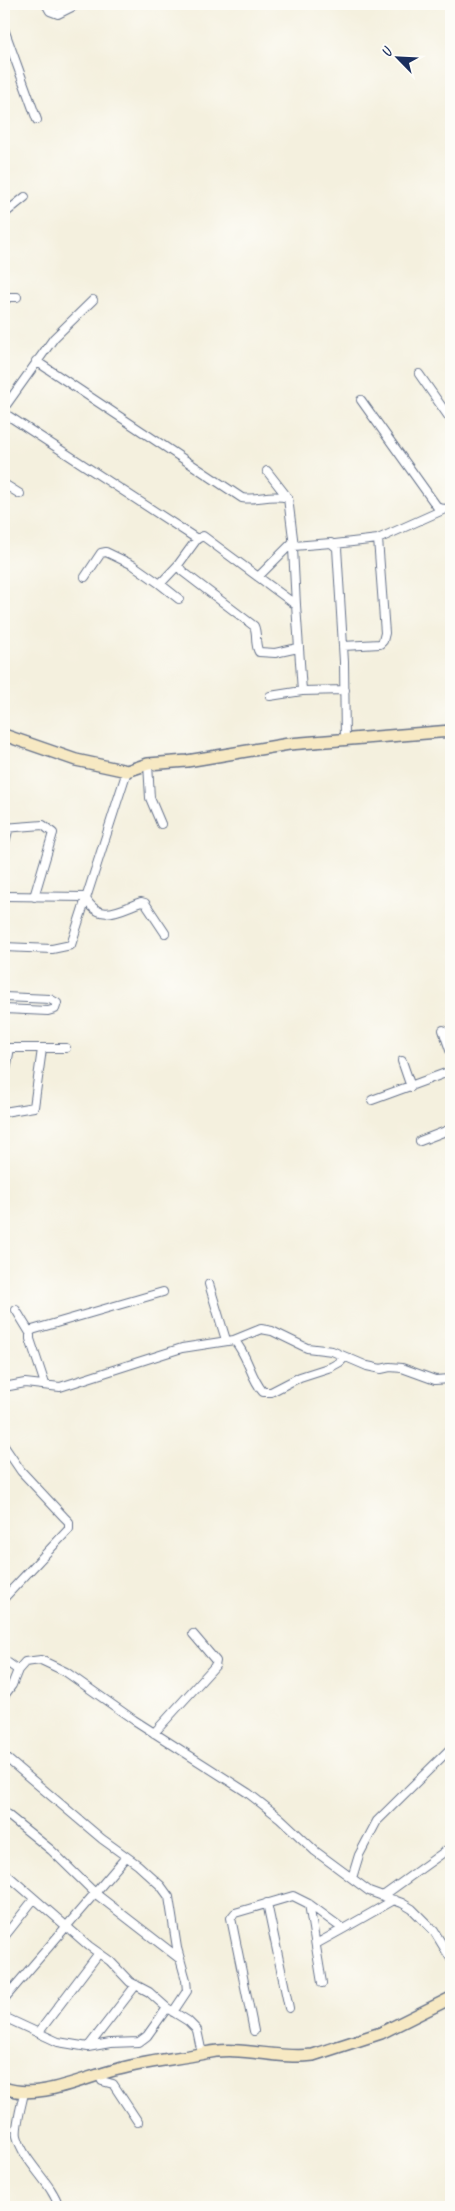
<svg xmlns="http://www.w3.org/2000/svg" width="455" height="2211" font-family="Caveat,sans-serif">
  <rect width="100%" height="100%" fill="#fdfcf7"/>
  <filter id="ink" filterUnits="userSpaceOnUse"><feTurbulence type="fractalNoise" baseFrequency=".02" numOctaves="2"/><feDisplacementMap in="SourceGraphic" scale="10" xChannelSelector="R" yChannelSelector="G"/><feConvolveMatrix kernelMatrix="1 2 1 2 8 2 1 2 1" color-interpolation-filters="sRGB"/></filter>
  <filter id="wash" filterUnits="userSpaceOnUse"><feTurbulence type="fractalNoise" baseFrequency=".0096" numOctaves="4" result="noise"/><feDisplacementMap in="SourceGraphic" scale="20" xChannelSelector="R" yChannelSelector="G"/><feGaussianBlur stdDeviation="1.12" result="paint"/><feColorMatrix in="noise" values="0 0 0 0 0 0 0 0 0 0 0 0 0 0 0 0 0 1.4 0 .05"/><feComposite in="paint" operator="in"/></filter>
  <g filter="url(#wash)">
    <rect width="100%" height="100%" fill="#f4f0de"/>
  </g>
  <g filter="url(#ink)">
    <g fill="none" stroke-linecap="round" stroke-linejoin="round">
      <!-- street casing -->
      <g stroke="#67738b" stroke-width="10">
        <path id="street" d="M46 4 50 11 58 14 78 4
          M4 29 37 120
          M4 214 25 197
          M4 301 9 297H17
          M36 361 242 498C259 501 269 493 288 498
          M419 374 451 420
          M361 400 438 508 445 509 451 507
          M4 408 54 338 93 300
          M4 413 197 539
          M267 471 288 498 294 546
          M4 484 20 494
          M335 544 378 539 445 509
          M85 577 101 553 106 552 133 565 160 584 178 565
          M258 577 293 542
          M160 584 179 599
          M296 605 293 548 294 546 331 543 337 548 344 662 345 740
          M343 646 380 644 383 641 385 633 378 539
          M298 648 275 653 259 652C254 644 258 634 254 626L182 571 178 565 197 539 203 536 296 605 302 691
          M270 696 302 691 345 690
          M148 764 150 798 161 824
          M4 828 43 825 53 833 34 897
          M4 846 9 827
          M4 896 85 897
          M85 897C99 924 119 910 141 902L145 903 165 933
          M4 947 52 949 71 945 127 771
          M4 997 50 999 57 1003 55 1009 48 1011 4 1009
          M443 1030 451 1053
          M4 1048H66
          M402 1061 411 1087
          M4 1080 10 1048
          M372 1100 451 1071
          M4 1112 34 1107 42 1049
          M420 1141 451 1129
          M209 1284 226 1340
          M16 1310 30 1333
          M234 1340C248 1355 250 1377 263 1392H271L300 1377 331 1367 340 1362 345 1357
          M45 1384 30 1339V1333L32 1330 163 1292
          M4 1387 25 1383 60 1387 182 1348 234 1340 261 1329 272 1331 307 1348 332 1351 367 1366 381 1369 390 1367 402 1368 435 1380 451 1379
          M4 1446 21 1471 64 1517 69 1522V1529L4 1598
          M4 1660 18 1670 12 1685 4 1696
          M18 1670 25 1662 41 1660 66 1672 134 1720 248 1793 280 1818 315 1851 369 1891 402 1903 412 1909 434 1931 451 1959
          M154 1733 215 1666 216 1661 193 1634
          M4 1756 102 1839 138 1865 161 1886 169 1897 177 1948 186 1980 187 1991 173 2012
          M4 1812 51 1850 96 1894 180 1959
          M4 1872 89 1946 110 1961 130 1982 149 1992 167 2008 188 2021 197 2030 201 2049 206 2052
          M352 1878 359 1855 377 1821 451 1748
          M383 1896 451 1847
          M267 1903 289 2008
          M309 1904 322 1983
          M4 1937 34 1899
          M316 1944 343 1929
          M4 1999 126 1857
          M4 2017 58 2042 88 2047 110 2043 139 2042 147 2036 167 2008
          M254 2031 231 1918 235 1913 293 1896 309 1904 343 1929 394 1900
          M39 2032 99 1953
          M88 2047 136 1985
          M99 2075 102 2081 113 2084 138 2122
          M24 2093C22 2103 15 2127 17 2136 24 2163 51 2181 59 2207"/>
      </g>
      <!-- secondary casing -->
      <g stroke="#67738b" stroke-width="14">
        <path id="secondary" d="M4 735 76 760 127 771 148 764 187 761 289 744 451 731
          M4 2088C39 2101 84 2077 119 2069 147 2061 177 2059 205 2053 240 2045 278 2060 313 2055L381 2033 451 1998"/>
      </g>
      <!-- street -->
      <use href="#street" stroke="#fff" stroke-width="8"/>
      <!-- secondary -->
      <use href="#secondary" stroke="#f7e9c3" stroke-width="11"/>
    </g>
  </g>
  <!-- margin -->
  <rect width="455" height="2211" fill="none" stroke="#fdfcf7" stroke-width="20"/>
  <!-- north arrow -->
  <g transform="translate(398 58) rotate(294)" stroke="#fdfcf7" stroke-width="4" paint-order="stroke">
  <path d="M0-4L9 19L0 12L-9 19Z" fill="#1b2f5e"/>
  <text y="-8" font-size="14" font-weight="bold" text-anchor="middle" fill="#1b2f5e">U</text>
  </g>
</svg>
